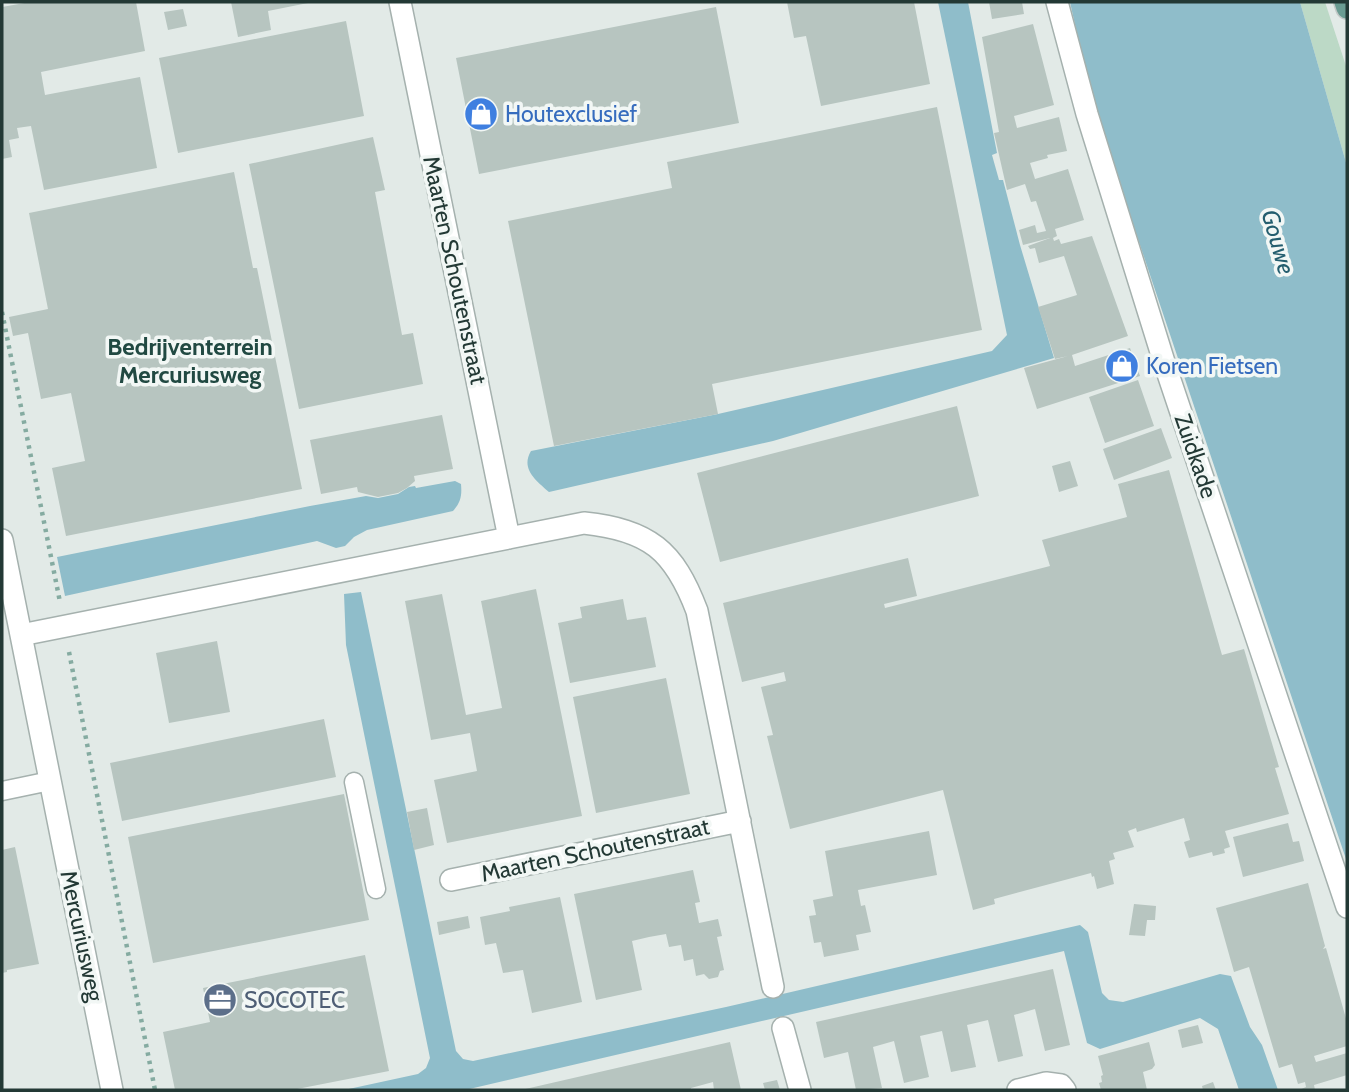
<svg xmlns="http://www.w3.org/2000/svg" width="1349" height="1092" font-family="Cabin,sans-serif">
  <rect width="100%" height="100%" fill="#e2eae7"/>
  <!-- green -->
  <path fill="#bcd9c6" d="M1300 2H1325L1347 69V166Z"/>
  <!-- water -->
  <path fill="#8fbdca" d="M938 2H968L997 153 992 155 999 180H1003L1020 245 1054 358 773 441 549 492C537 481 520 469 531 451L718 414 992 351 1007 335Z
    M1070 2H1300L1347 166V862L1092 102Z
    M455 481 461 484C462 495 461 502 453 511L367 530 354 537 345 546 336 548 317 541 65 596 57 557 310 506 366 496 378 498 398 494 409 487 415 486 416 488Z
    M361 592 456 1051 463 1059 473 1061 726 1007 1080 925 1088 932 1102 993 1109 1000 1123 1002 1220 974 1231 976 1250 1027 1262 1045 1278 1090H1239L1218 1029 1200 1018 1100 1049 1087 1043 1064 951 465 1090H344L418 1074 426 1068 430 1058 346 645 344 594Z"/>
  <!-- building -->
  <path fill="#b7c5c0" d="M30 2H136L145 51 41 72 45 95 140 77 157 168 44 190 31 126 17 128 19 138 9 140 12 157 2 159V7Z
    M231 2H308V3L268 11 271 30 238 37Z
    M787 2H914L930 84 821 106 806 36 794 38Z
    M989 2H1022L1024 14 992 19Z
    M716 7 739 123 479 174 456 58Z
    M183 9 187 26 168 30 164 12Z
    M346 21 364 116 178 153 159 58Z
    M1033 24 1054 105 1014 116 1017 128 1059 117 1067 151 1047 155 1048 158 1030 163 1035 179 1068 169 1084 220 1055 229 1057 236 1053 238 1054 241 1059 239 1061 244 1092 236 1128 336 1072 355 1075 366 1130 348 1140 376 1037 409 1024 368 1068 356 1055 359 1038 307 1077 295 1064 256 1039 263 1035 248 1030 249 1028 246 1050 238 1023 245 1019 230 1035 225 1037 233 1046 231 1036 201 1031 202 1025 184 1007 190 994 133 999 132 982 37Z
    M937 107 982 330 712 384 718 414 554 446 508 221 672 188 667 162Z
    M373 137 385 190 375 192 402 335 413 333 423 384 299 409 249 164Z
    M234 172 253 268H257L302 489 66 536 52 468 85 461 71 393 41 399 28 333 13 336 9 317 48 309 29 213Z
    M1138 380 1154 426 1105 443 1089 397Z
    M957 406 979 496 720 562 697 473Z
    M442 415 453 469 414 476 415 481 407 488 398 493 378 497 358 492 357 487 321 494 310 440Z
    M1161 428 1172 458 1114 480 1103 449Z
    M1070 461 1078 486 1059 492 1052 466Z
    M1169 470 1222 655 1244 649 1279 767 1275 768 1289 814 1225 831 1230 847 1224 849 1225 853 1213 856 1212 852 1189 858 1184 842 1190 840 1184 818 1137 832 1136 828 1128 831 1134 847 1113 853 1115 859 1109 861 1114 884 1097 889 1094 876 1092 877 1091 873 994 899 995 904 973 910 943 790 790 829 767 736 773 735 761 687 786 681 784 672 742 682 723 603 908 558 917 596 884 604 885 608 1050 566 1042 540 1127 517 1118 484Z
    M536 589 582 816 447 843 434 780 477 771 470 733 431 740 405 601 442 594 466 715 502 708 481 601Z
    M623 599 627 620 646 617 656 667 570 683 558 623 582 618 580 607Z
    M217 641 230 712 169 723 156 653Z
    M666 678 690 794 596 813 573 697Z
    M324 719 336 777 122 821 110 763Z
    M344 794 369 920 153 963 128 837Z
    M427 808 434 845 414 850 407 812Z
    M1288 823 1293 842 1299 841 1304 861 1243 877 1233 837Z
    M929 831 937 875 858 890 861 906 865 905 871 932 856 935 859 950 824 957 821 942 814 943 809 916 816 915 813 900 833 896 825 851Z
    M15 847 39 964 7 970V972L2 973V850Z
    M693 870 700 902 695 903 699 923 718 919 722 936 717 937 724 970 720 971 718 977 709 979 704 974 696 976 693 959 684 961 681 945 669 947 666 934 649 937 632 941 642 990 596 1000 574 894Z
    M1308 883 1325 946 1323 949 1326 948 1347 1022V1046L1314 1056 1316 1062 1347 1053V1075L1314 1085 1315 1090H1299L1306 1087 1305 1082 1298 1084 1292 1064 1279 1068 1249 967 1234 972 1216 908Z
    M560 897 582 1002 532 1013 523 970 503 973 496 943 485 945 480 917 510 911 509 907Z
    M1134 904 1156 906 1155 920H1147L1145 936 1129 935Z
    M468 916 470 928 439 935 437 922Z
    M365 955 389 1071 292 1090H175L163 1032 210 1022 203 988Z
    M1053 969 1070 1045 1045 1051 1035 1009 1014 1015 1023 1056 998 1062 988 1020 967 1025 976 1067 951 1072 942 1031 920 1036 929 1077 904 1083 894 1041 873 1047 882 1088 856 1090 848 1052 824 1058 816 1022Z
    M1198 1025 1203 1043 1182 1048 1178 1030Z
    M730 1042 741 1090H714L713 1082 691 1088V1090H521Z
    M1149 1042 1155 1065 1152 1069 1143 1072 1147 1090H1101L1099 1083 1102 1082 1101 1076 1103 1075 1098 1056Z
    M777 1080 780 1090H765L763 1083Z
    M1213 1082 1216 1090H1203L1202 1086Z"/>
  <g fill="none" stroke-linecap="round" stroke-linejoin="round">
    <!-- service casing -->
    <g stroke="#a5b1ae" stroke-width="21">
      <path id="service" d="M354 782 376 889
        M2 791 50 781"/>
    </g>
    <!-- minor casing -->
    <g stroke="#a5b1ae" stroke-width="24">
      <path id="minor" d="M400 2 509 538
        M1057 2 1087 114 1165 365 1347 907
        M2 540 112 1090
        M21 635 584 523C649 530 674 550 697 611L773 987
        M451 880 740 821
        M783 1028 800 1090
        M1018 1090 1046 1083 1061 1085 1065 1090"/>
    </g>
    <!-- primary casing -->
    <g stroke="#c1c8c6" stroke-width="24">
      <path id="primary" d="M1345 2 1347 8"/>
    </g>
    <!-- path -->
    <path stroke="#85aba1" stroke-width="4.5" stroke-dasharray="3.5 5" stroke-linecap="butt" d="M2 312 60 602
      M69 652 155 1090"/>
    <!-- service -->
    <use href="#service" stroke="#fff" stroke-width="18"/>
    <!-- minor -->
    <use href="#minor" stroke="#fff" stroke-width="21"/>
    <!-- primary -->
    <use href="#primary" stroke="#6a9c92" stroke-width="21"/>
  </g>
  <!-- icons -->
  <defs>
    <g id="shop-disc" transform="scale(1.75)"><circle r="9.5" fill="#3f7fe0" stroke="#f2f7f5"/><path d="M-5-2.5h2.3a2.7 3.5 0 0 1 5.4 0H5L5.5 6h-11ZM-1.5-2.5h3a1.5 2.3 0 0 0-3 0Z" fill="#fff"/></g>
    <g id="office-disc" transform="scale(1.75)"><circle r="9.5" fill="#5c6f8a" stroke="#f2f7f5"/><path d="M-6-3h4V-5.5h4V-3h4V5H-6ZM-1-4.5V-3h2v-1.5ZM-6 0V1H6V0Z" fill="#fff"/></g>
  </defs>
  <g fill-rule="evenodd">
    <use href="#shop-disc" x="481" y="114"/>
    <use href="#shop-disc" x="1122" y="366"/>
    <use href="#office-disc" x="220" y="1000"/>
  </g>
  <g text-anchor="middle" stroke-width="7" stroke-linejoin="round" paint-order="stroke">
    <!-- shop labels -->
    <g font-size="23" fill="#366cbe" stroke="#f2f7f5" text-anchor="start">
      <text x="505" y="122">Houtexclusief</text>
      <text x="1146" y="374">Koren Fietsen</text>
    </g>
    <!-- street labels -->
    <g font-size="23" fill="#233935" stroke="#f2f7f5">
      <text transform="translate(455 270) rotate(78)" y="8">Maarten Schoutenstraat</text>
      <text transform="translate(1196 456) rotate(71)" y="8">Zuidkade</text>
      <text transform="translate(595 850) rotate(-12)" y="8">Maarten Schoutenstraat</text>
      <text transform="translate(82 936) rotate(78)" y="8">Mercuriusweg</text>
    </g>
    <!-- service labels -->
    <g font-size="23" fill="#4e5e75" stroke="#f2f7f5" text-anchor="start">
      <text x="244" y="1008">SOCOTEC</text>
    </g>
    <!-- water labels -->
    <g font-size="24" font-style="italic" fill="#245e6f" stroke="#f2f7f5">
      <text transform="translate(1278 242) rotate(74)" y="8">Gouwe</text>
    </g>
    <!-- neighbourhood labels -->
    <g font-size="24" font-weight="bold" fill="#214942" stroke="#f2f7f5">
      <text x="190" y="355">Bedrijventerrein<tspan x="190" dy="28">Mercuriusweg</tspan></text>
    </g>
  </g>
  <!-- border -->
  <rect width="1349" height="1092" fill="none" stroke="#233935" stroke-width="7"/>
</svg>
